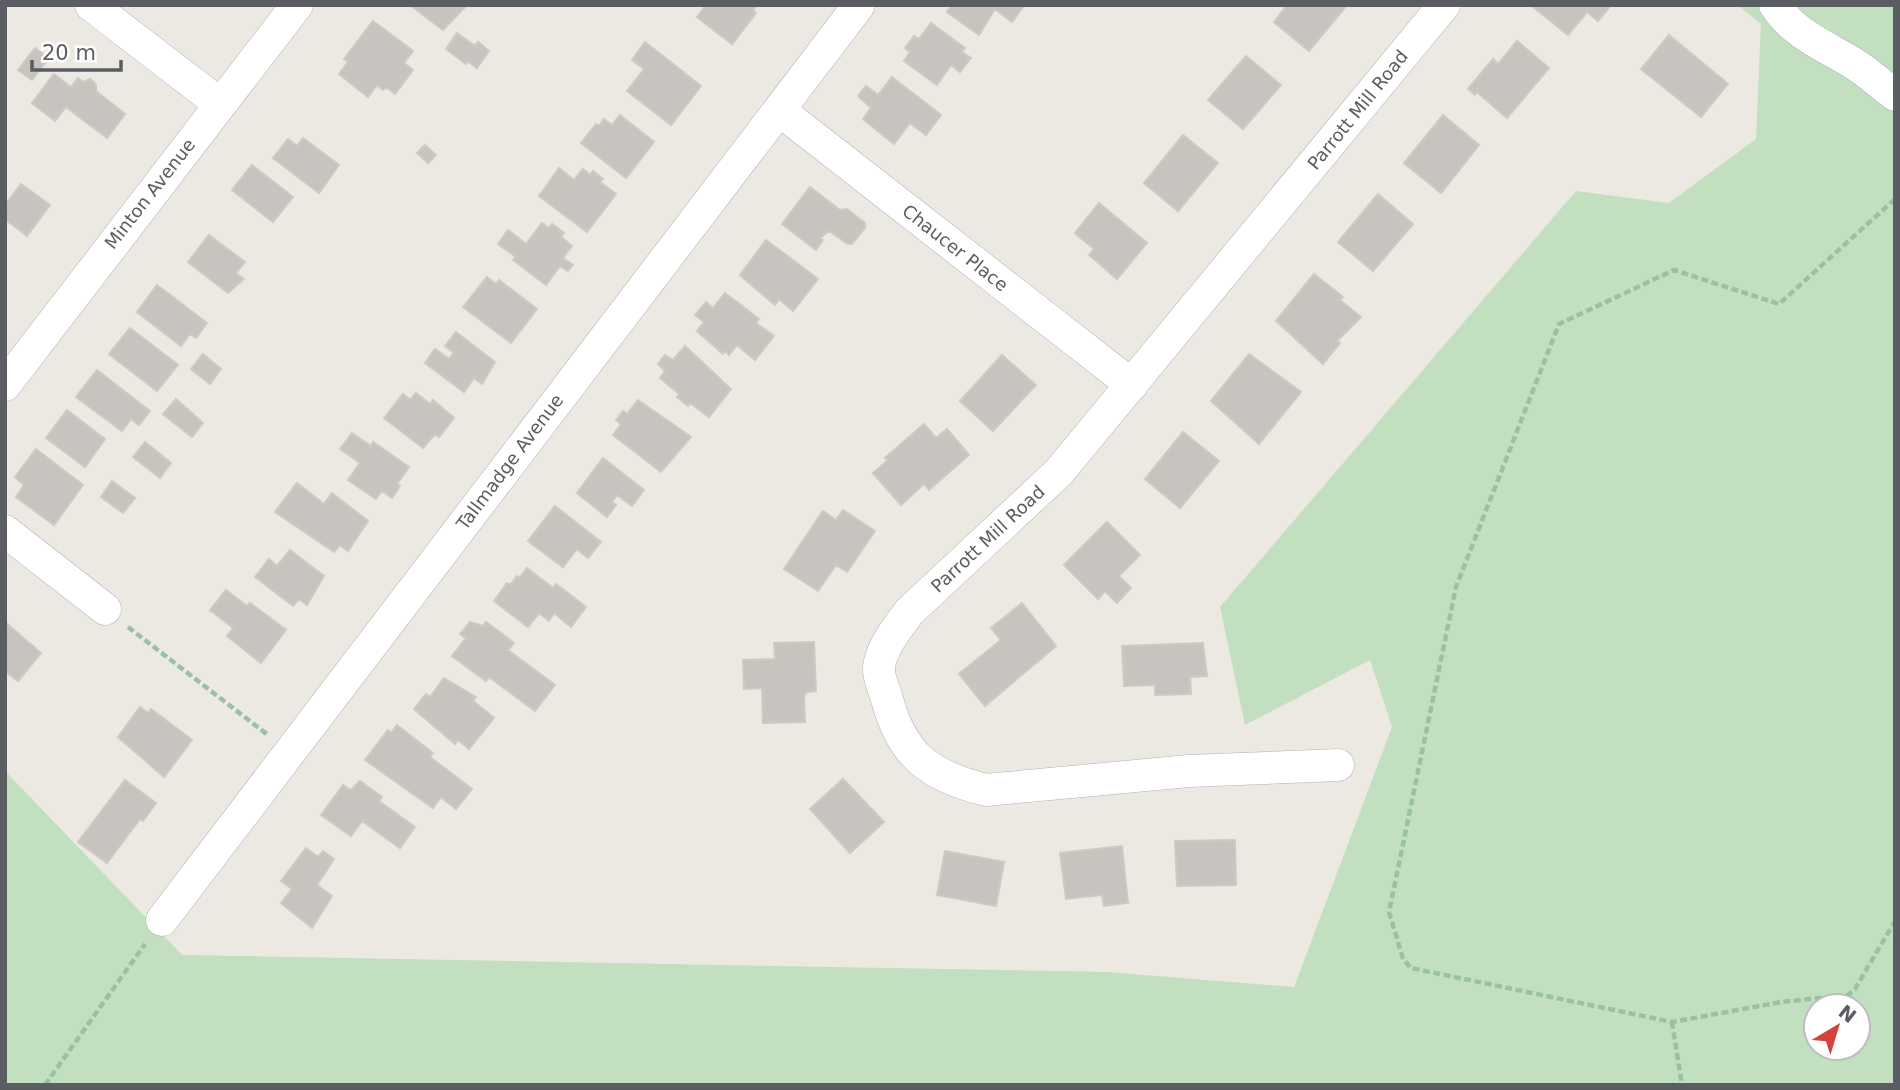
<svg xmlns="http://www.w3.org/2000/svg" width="1900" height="1090" font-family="'DejaVu Sans',sans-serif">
  <rect width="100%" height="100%" fill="#ebe9e2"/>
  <!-- green -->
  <path fill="#c2e0c0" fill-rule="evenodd" d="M1737 5H1895V1085H5V771L182 955 1107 972 1294 987 1392 727 1370 660 1245 725 1220 607 1576 191 1669 203 1756 139 1761 24ZM1816 1006H1858V1048H1816Z"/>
  <!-- building -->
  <path fill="#c7c3be" stroke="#cfcac1" stroke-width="2" d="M410 5H467L443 30Z
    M706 5H757L753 10 756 13 732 44 697 17Z
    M952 5H1020L1023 7 1012 22 995 9 979 35 947 12Z
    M1287 5H1347L1309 51 1274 22Z
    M1611 5 1598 21 1587 12 1568 35 1532 6Z
    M373 21 413 51 404 63 413 70 395 94 386 87 383 90 377 85 368 97 339 74 348 62 344 59Z
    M931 23 965 48 962 52 971 58 960 72 951 65 937 85 904 61 910 52 905 48 914 36 919 39Z
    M457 33 475 46 478 42 489 51 477 68 468 61 466 64 446 49Z
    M1669 35 1728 84 1701 117 1641 69Z
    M1517 41 1549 68 1507 118 1477 92 1475 95 1468 89 1493 59 1498 64Z
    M645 42 701 86 671 125 627 91 644 69 632 60Z
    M35 48 49 58 32 80 18 70Z
    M1246 56 1281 85 1243 129 1208 100Z
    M54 74 71 87 78 78 83 82 90 79 96 84V91L125 114 107 138 66 107 55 121 32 103Z
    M892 77 941 115 926 135 910 123 894 144 863 119 871 108 858 96 866 86 878 95Z
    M620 115 654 142 626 178 581 143 596 124 599 126 604 119 612 125Z
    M1443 115 1479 145 1441 193 1404 163Z
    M1183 135 1218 163 1178 211 1144 183Z
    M303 138 339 165 319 193 273 158 288 139 297 146Z
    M425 145 436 155 428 163 417 153Z
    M252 165 293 197 273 222 232 190Z
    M559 168 574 180 583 169 590 175 593 171 603 179 600 182 616 194 587 232 539 196Z
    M21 184 50 205 27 236 5 219V205Z
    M810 187 840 210 847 209 865 223V228L852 244H848L829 231 820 238 823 240 816 250 782 224Z
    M1378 194 1413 224 1373 271 1338 242Z
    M1099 203 1147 243 1117 279 1089 255 1094 249 1075 233Z
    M542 223 549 228 552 224 564 233 561 237 572 246 563 258 573 265 568 271 560 266 546 285 513 260 516 257 498 244 508 230 526 244Z
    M209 235 245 262 236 273 244 279 228 293 188 262Z
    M766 240 818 279 793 311 779 299 775 305 740 275Z
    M1314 274 1343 297 1340 300 1361 317 1337 341 1340 343 1323 364 1276 321Z
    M487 277 496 284 499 280 537 309 511 343 463 307Z
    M157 285 207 323 196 338 190 334 181 346 137 312Z
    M725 293 759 319 756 323 774 336 755 360 737 345 729 355 725 351 723 354 697 331 704 322 695 315 706 302 713 308Z
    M130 328 178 365 157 391 109 354Z
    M456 332 495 362 482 384 474 378 464 392 425 363 435 349 449 359 454 353 445 346Z
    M685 346 731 389 709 417 690 403 688 406 677 397 679 394 660 378 665 371 658 364 665 355 673 360Z
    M203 354 221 369 210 384 191 369Z
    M1249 354 1301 392 1259 444 1211 401Z
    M1002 355 1036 385 993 431 960 401Z
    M97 370 150 411 139 425 131 419 122 431 76 397Z
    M416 393 430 404 433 400 454 418 439 437 435 434 423 448 384 418 403 394 410 400Z
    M176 399 203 423 192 437 163 414Z
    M638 400 691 437 661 472 613 435 621 424 616 420 623 411 627 414Z
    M67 410 105 439 85 467 46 438Z
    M924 424 936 438 947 429 969 455 929 490 924 484 901 505 873 473 888 460 885 458Z
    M1183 432 1219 461 1180 508 1145 479Z
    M352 433 371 446 373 442 409 467 397 484 400 486 392 498 382 491 376 499 348 480 360 463 340 449Z
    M145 442 171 463 160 478 133 457Z
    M36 449 83 485 54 525 16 497 24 485 15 477Z
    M603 458 644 490 632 506 617 495 612 502 616 505 607 517 577 493Z
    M112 481 135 498 123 513 101 497Z
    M297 483 324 504 332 493 368 521 348 551 340 545 334 552 275 512Z
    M555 506 601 542 588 558 577 549 563 567 528 541Z
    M843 510 875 531 847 572 836 565 818 591 784 569 823 511 836 520Z
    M1107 522 1140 555 1119 576 1131 588 1117 603 1105 591 1098 599 1064 565Z
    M290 550 324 576 307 605 299 599 293 606 255 577 269 559 277 566Z
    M527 568 553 588 556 584 586 607 571 627 554 613 549 621 539 613 528 627 494 601 507 583 510 585 517 576 519 578Z
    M226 590 247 606 250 603 286 630 261 663 227 636 233 628 210 610Z
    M1022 603 1056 646 985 706 959 674 1001 640 991 628Z
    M5 622 41 653 18 681 5 671Z
    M470 622 483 626 486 622 514 643 508 650 555 685 535 711 489 677 486 681 452 656 466 638 460 634Z
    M814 642 816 691 807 692 804 696 805 722 763 723 762 688 744 689 743 660 775 659 774 643Z
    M1203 643 1207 676 1190 677 1191 694 1155 695V685L1124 686 1122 646Z
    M444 678 476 697 473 701 494 718 469 749 458 740 455 744 414 709 426 694 430 697Z
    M140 707 148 713 151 709 192 740 164 777 118 737Z
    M397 725 433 753 430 757 472 789 456 809 441 797 433 808 365 760 388 730 391 733Z
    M843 779 884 822 850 853 810 809Z
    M125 780 156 803 143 821 140 819 107 863 78 842Z
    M360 781 382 797 379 801 415 827 400 848 362 821 351 836 321 815 343 785 351 790Z
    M1235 840 1236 885 1177 886 1175 841Z
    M1122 846 1128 903 1104 906 1102 895 1066 899 1060 853Z
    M306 848 318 857 323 851 334 859 317 885 332 896 312 928 281 903 292 889 281 881Z
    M945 851 1004 862 996 906 937 895Z"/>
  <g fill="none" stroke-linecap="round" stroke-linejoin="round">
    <!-- minor casing -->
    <g stroke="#afb2b6" stroke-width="33">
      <path id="minor" d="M91 5 220 104
        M1775 5C1796 37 1829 47 1859 67 1872 76 1883 86 1895 95
        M779 110 1132 385
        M5 385 297 5
        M5 531 105 609
        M1338 765 1189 771 986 790C930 776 902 756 887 699 885 691 878 677 879 668 880 649 898 627 909 612L1059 472 1444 5
        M162 920 859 5"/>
    </g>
    <!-- path -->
    <path stroke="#9ac1a3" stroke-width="4.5" stroke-dasharray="7 3.5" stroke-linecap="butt" d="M1895 199 1779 304 1674 270 1559 324 1456 587 1389 912 1403 959 1411 968 1672 1022 1781 1002 1848 995 1855 989 1895 921
      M128 627 268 735
      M1672 1022 1682 1085
      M45 1085 145 944"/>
    <!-- minor -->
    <use href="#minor" stroke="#fff" stroke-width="32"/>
  </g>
  <g text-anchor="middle" stroke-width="5" stroke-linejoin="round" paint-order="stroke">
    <!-- street labels -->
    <g font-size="18" fill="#5a5d61" stroke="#fff">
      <text transform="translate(1358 110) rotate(-51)" y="6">Parrott Mill Road</text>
      <text transform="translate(150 194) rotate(-52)" y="6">Minton Avenue</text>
      <text transform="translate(955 248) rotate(38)" y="6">Chaucer Place</text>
      <text transform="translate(510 462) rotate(-53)" y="6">Tallmadge Avenue</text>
      <text transform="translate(988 539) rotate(-43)" y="6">Parrott Mill Road</text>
    </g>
  </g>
  <!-- border -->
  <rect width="1900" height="1090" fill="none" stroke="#5a5d61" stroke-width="14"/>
  <!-- north arrow -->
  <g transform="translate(1837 1027) rotate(38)"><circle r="33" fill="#ffffff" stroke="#bdbec0" stroke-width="2"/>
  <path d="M0-5L12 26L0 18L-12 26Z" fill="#d5423d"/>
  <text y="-10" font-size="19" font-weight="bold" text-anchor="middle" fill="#5a5d61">N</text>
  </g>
  <!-- scale -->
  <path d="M32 60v10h89v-10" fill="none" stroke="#5a5d61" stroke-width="3.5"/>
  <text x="42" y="60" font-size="21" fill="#5a5d61" stroke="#ffffff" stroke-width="5" paint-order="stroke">20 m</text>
</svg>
